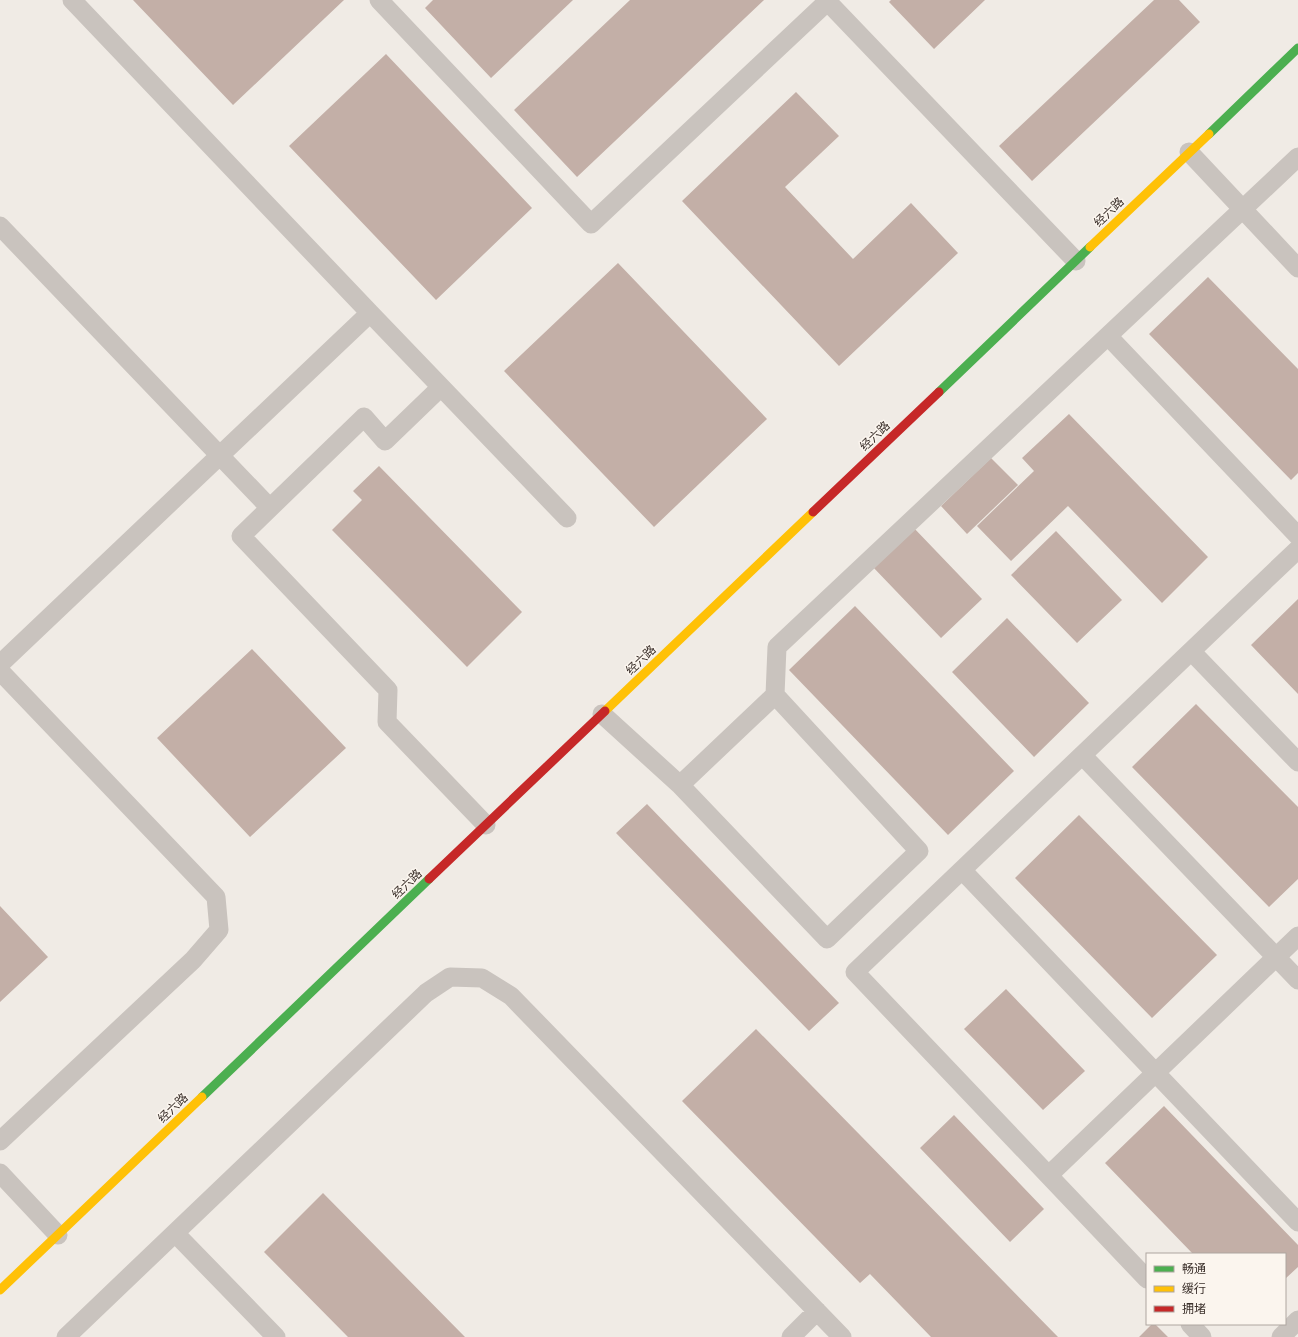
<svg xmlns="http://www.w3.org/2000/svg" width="1298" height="1337" font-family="'PT Sans Narrow','Noto Sans SC',sans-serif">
  <rect width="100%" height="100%" fill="#f0ebe5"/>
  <!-- building -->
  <path fill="#c3afa7" d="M133 0H344L233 105Z
    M433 0H573L491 78 425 8Z
    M630 0H764L577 177 514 110Z
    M891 0H985L934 49 889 2Z
    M1154 0H1179L1200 22 1032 181 999 146Z
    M386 54 532 208 436 300 289 146Z
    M796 92 839 136 785 187 853 259 911 203 958 253 839 366 682 201Z
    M618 263 767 419 654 527 504 371Z
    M1208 277 1298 369V473L1291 480 1149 334Z
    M1069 414 1208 557 1162 603 1068 506 1011 561 977 526 1034 471 1022 458Z
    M991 458 1018 485 967 534 941 506Z
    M379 466 522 612 467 667 332 530 362 500 353 491Z
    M912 526 982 599 941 638 871 565Z
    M1056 531 1122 600 1077 643 1011 575Z
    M1298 599V694L1251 645Z
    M855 606 1014 771 948 835 789 670Z
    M1007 618 1089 703 1034 757 952 672Z
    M252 649 346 748 250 837 157 738Z
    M1196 704 1298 807V879L1269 907 1132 767Z
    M647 804 839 1003 809 1031 616 833Z
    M1079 815 1217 955 1152 1018 1015 878Z
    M0 906 48 957 0 1002Z
    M1006 989 1085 1071 1043 1110 964 1029Z
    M756 1029 1058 1337H931L870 1274 860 1283 682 1101Z
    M1164 1106 1298 1245V1267L1285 1279V1254H1193L1105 1163Z
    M954 1115 1044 1209 1010 1242 920 1148Z
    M323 1193 465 1337H348L264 1252Z
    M1152 1324H1155L1168 1337H1139Z"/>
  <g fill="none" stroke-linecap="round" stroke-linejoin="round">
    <!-- lane -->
    <path stroke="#c9c3be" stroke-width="19" d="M72 0 370 313 567 518
      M379 0 591 224 829 0
      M826 0 1076 261
      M1189 152 1298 268
      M0 226 270 508
      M1108 336 1298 536
      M441 387 385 441 364 417 241 536 388 690 387 722 486 825
      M1191 651 1298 762
      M0 664 370 313
      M0 671 216 897 219 930 193 960 0 1141
      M602 714 680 785 827 939 919 851 775 695
      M1082 755 1298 980
      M680 785 775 695 777 647 1298 157
      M962 870 1298 1222
      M0 1173 58 1235
      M1049 1175 1298 936
      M175 1233 276 1337
      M1147 1279 855 972 1298 549
      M1190 1324 1202 1337
      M66 1337 426 993 450 977 482 978 511 996 842 1337
      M791 1337 817 1311
      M1281 1337 1298 1320"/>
    <!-- fast -->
    <path stroke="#4caf50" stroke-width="9" d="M1209 134 1298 48
      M939 392 1090 247
      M202 1097 429 879"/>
    <!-- slow -->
    <path stroke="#ffc107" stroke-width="9" d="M1090 247 1209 134
      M605 711 813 512
      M0 1290 202 1097"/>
    <!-- jam -->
    <path stroke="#c62828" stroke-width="9" d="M813 512 939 392
      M429 879 605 711"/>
  </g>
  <g text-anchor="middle" stroke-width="3" stroke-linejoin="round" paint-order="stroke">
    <!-- street labels -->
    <g font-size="12" fill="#3b302b" stroke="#fbf5ee">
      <text transform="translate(1109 212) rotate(-44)" y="4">经六路</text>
      <text transform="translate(875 436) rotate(-44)" y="4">经六路</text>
      <text transform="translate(641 660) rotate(-44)" y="4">经六路</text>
      <text transform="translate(407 884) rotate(-44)" y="4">经六路</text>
      <text transform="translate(173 1108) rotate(-44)" y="4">经六路</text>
    </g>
  </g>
  <!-- legend -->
  <rect x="1146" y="1253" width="140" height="72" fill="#fbf5ee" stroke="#aea6a0"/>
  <rect x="1154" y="1266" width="20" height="6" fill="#4caf50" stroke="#aea6a0"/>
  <text x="1182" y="1273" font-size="12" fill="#3b302b">畅通</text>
  <rect x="1154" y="1286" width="20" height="6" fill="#ffc107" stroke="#aea6a0"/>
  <text x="1182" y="1293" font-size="12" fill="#3b302b">缓行</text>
  <rect x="1154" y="1306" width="20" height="6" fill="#c62828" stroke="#aea6a0"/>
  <text x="1182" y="1313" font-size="12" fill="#3b302b">拥堵</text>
</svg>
